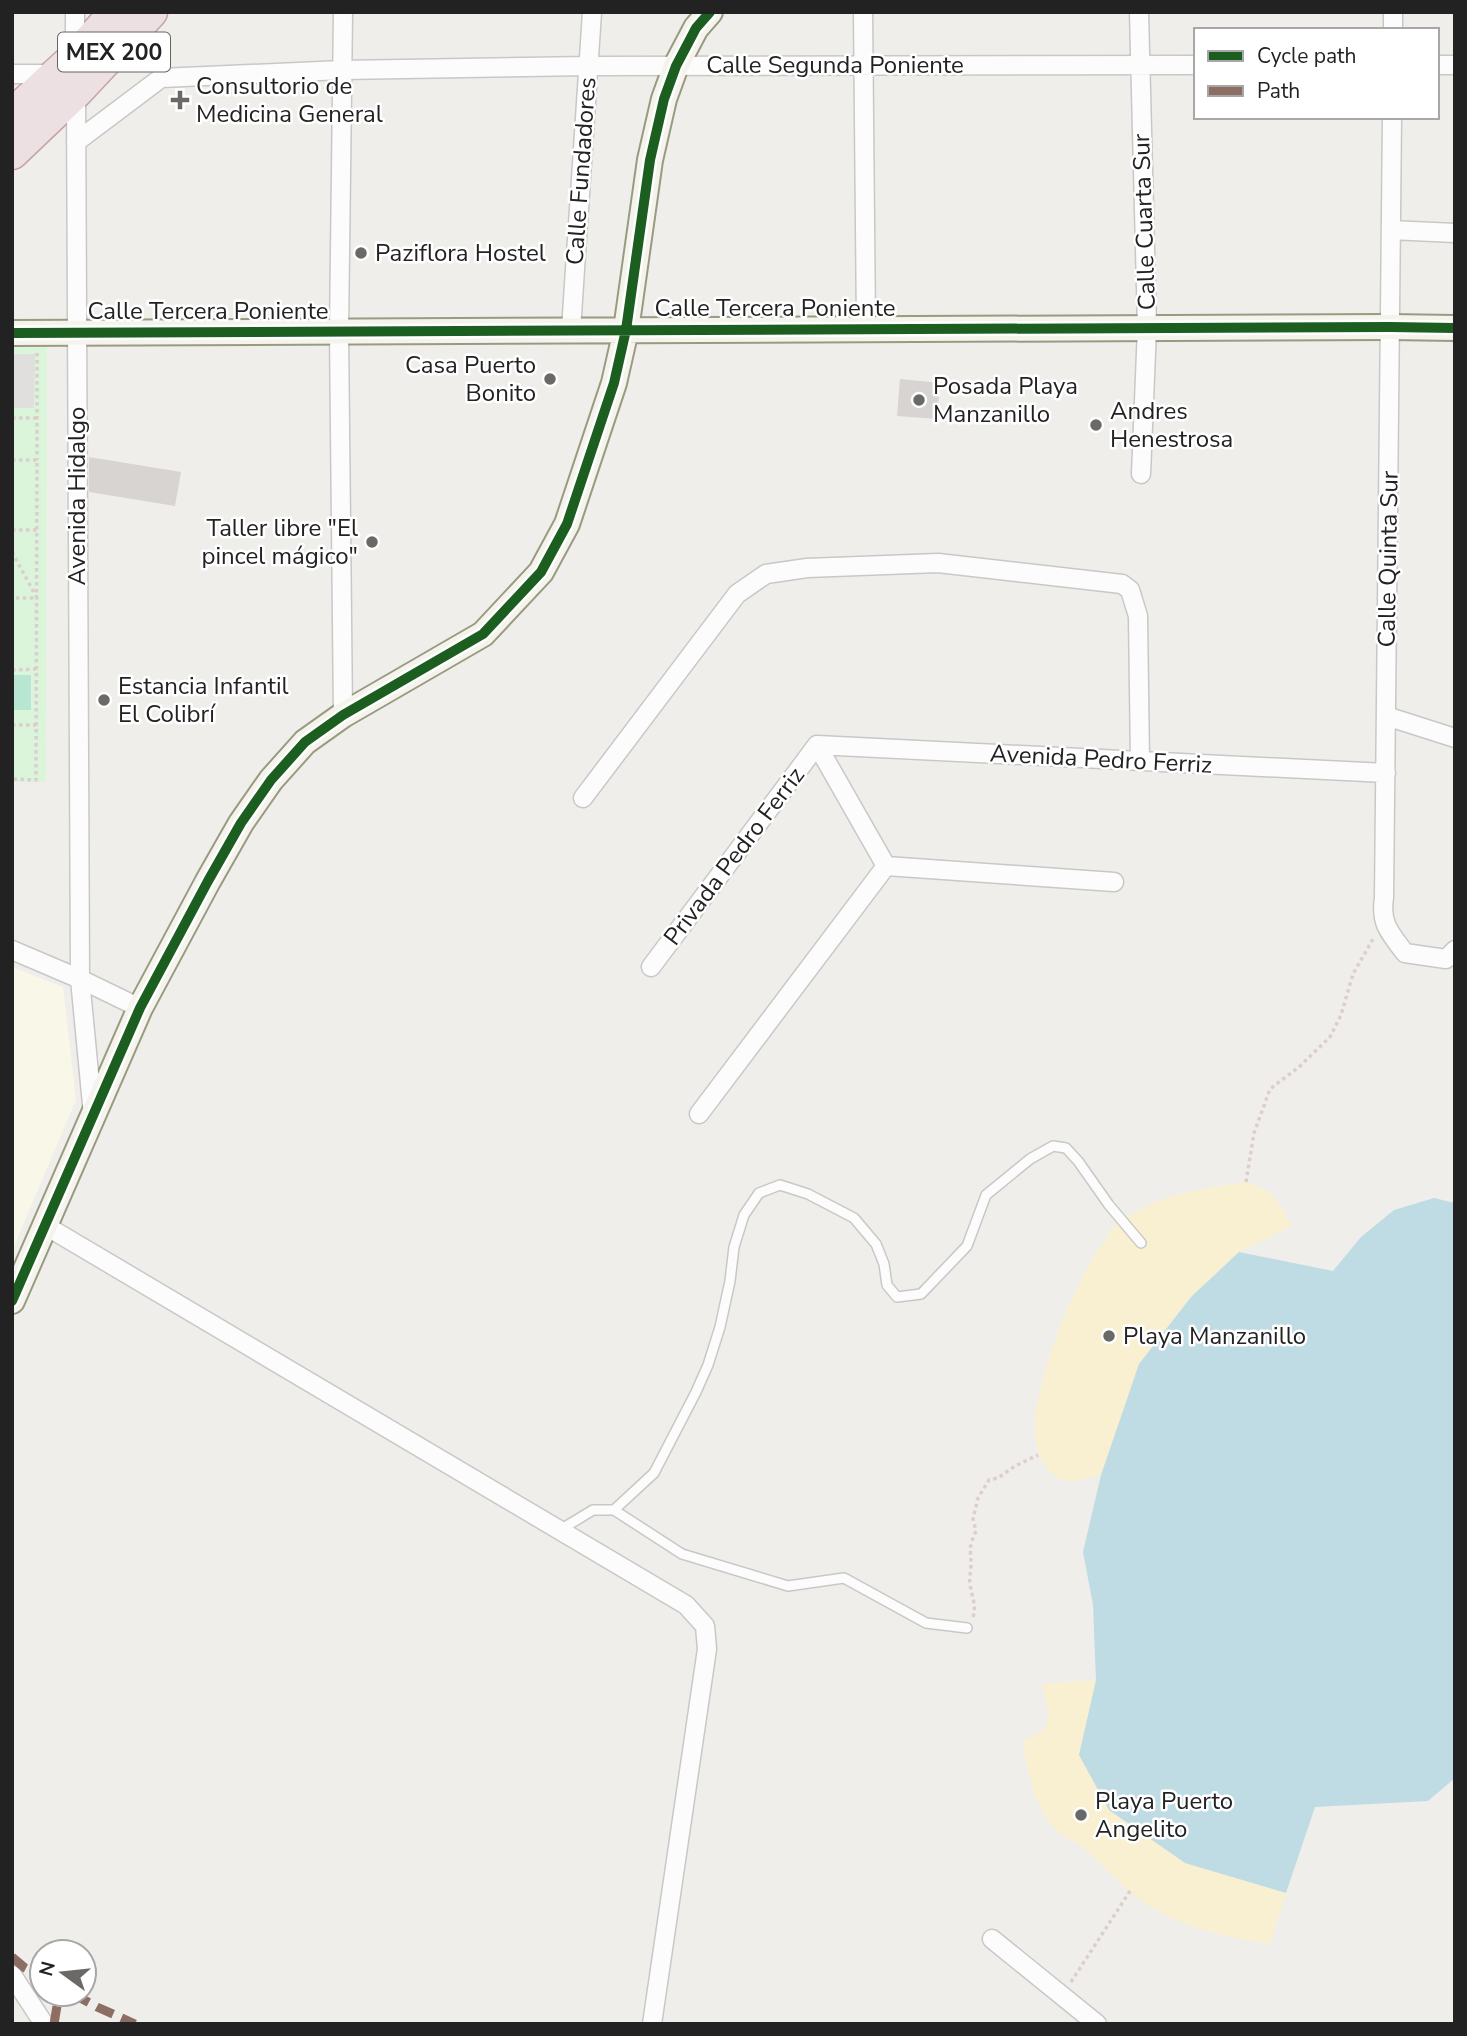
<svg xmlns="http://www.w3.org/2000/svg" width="1467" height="2036" font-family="'Nunito Sans',sans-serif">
  <rect width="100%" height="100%" fill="#f0eeeb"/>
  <!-- education -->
  <path fill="#f8f7e8" d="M12 967 63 987 76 1100 12 1251Z"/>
  <!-- sand -->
  <path fill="#f8f0d0" d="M1246 1182C1277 1192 1276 1199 1292 1226L1239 1252 1191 1297 1139 1364 1101 1475C1091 1477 1073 1483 1064 1480 1035 1470 1032 1431 1037 1406 1046 1356 1074 1284 1103 1243 1107 1237 1110 1230 1115 1226 1151 1195 1201 1189 1246 1182Z
    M1096 1680 1080 1755 1185 1863 1286 1893 1270 1944C1221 1936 1175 1927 1134 1895 1117 1882 1104 1865 1087 1851 1073 1838 1062 1840 1049 1822 1032 1798 1028 1769 1022 1741 1058 1729 1048 1717 1043 1684Z"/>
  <!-- park -->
  <path fill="#daf5da" d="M12 340H47L46 782H12Z"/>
  <!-- pitch -->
  <path fill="#b7e6d2" d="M12 675H31V710H12Z"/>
  <!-- parking -->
  <path fill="#e0dfde" d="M12 354H35L34 408H12Z"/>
  <!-- water -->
  <path fill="#bfdbe3" d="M1434 1198 1455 1203V1778L1428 1801 1315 1807 1286 1893 1185 1863 1109 1810 1079 1755 1096 1680 1093 1605 1083 1552 1101 1475 1139 1364 1191 1297 1239 1252 1333 1271 1361 1237 1394 1210Z"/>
  <!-- building -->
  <path fill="#d7d4d2" d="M900 379 940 383 937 419 897 416Z
    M89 457 181 472 175 506 89 492Z"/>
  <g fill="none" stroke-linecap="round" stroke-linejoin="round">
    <!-- lane casing -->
    <g stroke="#c9c8c7" stroke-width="12">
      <path id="lane" d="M614 1510 654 1473 696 1392 708 1365 720 1327 730 1281 734 1247 744 1215 759 1193 780 1185 808 1194 854 1218 876 1244 884 1264 887 1285 897 1297 921 1294 967 1246 986 1195 1030 1159 1053 1146 1066 1148 1078 1161 1109 1205 1141 1243
        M560 1530 593 1510H614L682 1554 788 1586 844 1578 926 1623 967 1628"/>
    </g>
    <!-- street casing -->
    <g stroke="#c9c8c7" stroke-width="21">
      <path id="street" d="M75 12V55
        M343 12 339 332 343 715
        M863 12 866 329
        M1139 12 1147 328 1141 474
        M1393 30V12
        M1437 65H1455
        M12 74H57
        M76 90 80 979 93 1115
        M1392 117 1384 898C1380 924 1390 933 1405 953L1446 959 1455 950
        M76 142 161 78 342 70 588 66 1196 65
        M1391 230 1455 233
        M571 330 592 12
        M1386 716 1455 738
        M817 745 1386 773
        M817 745 886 866
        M583 798 737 594 766 574 807 568 938 563 1122 584 1130 590 1138 616 1140 761
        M886 866 1114 882
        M12 950 80 979 140 1008
        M651 967 817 745
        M699 1114 886 866
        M46 1226 686 1605 705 1626 707 1649 652 2024
        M992 1939 1097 2024
        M12 1975 44 2024"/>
    </g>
    <!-- secondary casing -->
    <g stroke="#999a82" stroke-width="28">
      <path id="secondary" d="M12 333 1390 327 1455 328
        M12 1301 140 1008 208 881 241 823 271 780 305 742 343 715 483 634 541 572 567 524 614 383 626 330 650 160 664 99 676 66 696 28 710 12"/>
    </g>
    <!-- highway casing -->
    <g stroke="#c5a2ac" stroke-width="35">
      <path id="highway" d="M12 115 75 57 116 12
        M12 153 76 92 151 12"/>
    </g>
    <!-- path -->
    <path stroke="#dccecd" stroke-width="3.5" stroke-dasharray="3.5 3.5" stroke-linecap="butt" d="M37 353V460
      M12 418H37
      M12 460H37L36 780 12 779
      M12 530H37
      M12 552 37 598H12
      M12 670 36 669
      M12 725H36
      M1246 1182 1254 1133 1270 1089 1299 1067 1330 1037 1341 1015 1353 974 1373 939
      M973 1617C977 1605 971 1595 970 1583 969 1577 971 1571 971 1565 971 1549 968 1548 976 1531L973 1519 978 1498 989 1480 998 1478 1015 1466 1038 1455
      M1071 1982 1130 1891"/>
    <!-- lane -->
    <use href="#lane" stroke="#fdfcfc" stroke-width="9"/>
    <!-- street -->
    <use href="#street" stroke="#fdfcfc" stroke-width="18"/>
    <!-- secondary -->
    <use href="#secondary" stroke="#f4f4ed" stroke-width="24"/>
    <!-- highway -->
    <use href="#highway" stroke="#ece0e2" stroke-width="32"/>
    <!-- quiet -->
    <path stroke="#8d6e63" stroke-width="9" stroke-dasharray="18 9" stroke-linecap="butt" d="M12 1957 25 1968 42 1977
      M73 1994 97 2007 135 2024
      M54 2024 59 1994"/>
    <!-- cycleway casing -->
    <g stroke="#fff" stroke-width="15">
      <path id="cycleway" d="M12 333 1390 327 1455 328
        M12 1301 140 1008 208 881 241 823 271 780 305 742 343 715 483 634 541 572 567 524 614 383 626 330 650 160 664 99 676 66 696 28 710 12"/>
    </g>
    <!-- cycleway -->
    <use href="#cycleway" stroke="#1b5e20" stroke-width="10"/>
  </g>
  <!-- markers -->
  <g fill="#6a6968" stroke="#fff" stroke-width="2.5">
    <path d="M176.5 89.5h7v7h7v7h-7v7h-7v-7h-7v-7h7z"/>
    <circle cx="361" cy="253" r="7"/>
    <circle cx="550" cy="379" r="7"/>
    <circle cx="919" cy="400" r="7"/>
    <circle cx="1096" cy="425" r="7"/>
    <circle cx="372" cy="542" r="7"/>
    <circle cx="104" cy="700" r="7"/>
    <circle cx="1109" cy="1336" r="7"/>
    <circle cx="1081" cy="1815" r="7"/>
  </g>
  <g text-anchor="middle" stroke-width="5" stroke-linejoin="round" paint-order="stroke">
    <!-- shield labels -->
    <rect fill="#fff" stroke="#646464" stroke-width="2" x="58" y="32.5" width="112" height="39" rx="5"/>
    <g font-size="23" font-weight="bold" fill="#222">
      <text x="114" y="60">MEX 200</text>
    </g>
    <!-- street labels -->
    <g font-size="24" fill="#222" stroke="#fff">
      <text x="835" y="73">Calle Segunda Poniente</text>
      <text transform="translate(581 171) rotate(-86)" y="8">Calle Fundadores</text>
      <text transform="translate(1144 222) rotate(-92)" y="8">Calle Cuarta Sur</text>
      <text x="775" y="316">Calle Tercera Poniente</text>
      <text x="208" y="319">Calle Tercera Poniente</text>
      <text transform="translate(77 496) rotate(-90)" y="8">Avenida Hidalgo</text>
      <text transform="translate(1388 559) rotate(-89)" y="8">Calle Quinta Sur</text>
      <text transform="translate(1101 759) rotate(3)" y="8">Avenida Pedro Ferriz</text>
      <text transform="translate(734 856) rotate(-53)" y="8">Privada Pedro Ferriz</text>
    </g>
    <!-- poi labels -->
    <g font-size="24" fill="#222" stroke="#fff" text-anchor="start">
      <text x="196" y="94">Consultorio de<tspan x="196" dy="28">Medicina General</tspan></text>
      <text x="375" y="261">Paziflora Hostel</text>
      <text x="536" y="373" text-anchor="end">Casa Puerto<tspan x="536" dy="28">Bonito</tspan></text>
      <text x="933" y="394">Posada Playa<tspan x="933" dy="28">Manzanillo</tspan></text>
      <text x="1110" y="419">Andres<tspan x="1110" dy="28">Henestrosa</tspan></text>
      <text x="358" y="536" text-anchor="end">Taller libre "El<tspan x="358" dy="28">pincel mágico"</tspan></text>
      <text x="118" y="694">Estancia Infantil<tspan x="118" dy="28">El Colibrí</tspan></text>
      <text x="1123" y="1344">Playa Manzanillo</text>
      <text x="1095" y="1809">Playa Puerto<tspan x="1095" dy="28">Angelito</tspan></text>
    </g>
  </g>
  <!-- border -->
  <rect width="1467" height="2036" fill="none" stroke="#222222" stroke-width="28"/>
  <!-- legend -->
  <rect x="1194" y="28" width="245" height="91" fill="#ffffff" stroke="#a7a7a7" stroke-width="2"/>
  <rect x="1208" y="51" width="35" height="10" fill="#1b5e20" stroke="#a7a7a7" stroke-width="2"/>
  <text x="1257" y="63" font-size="21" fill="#222222">Cycle path</text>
  <rect x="1208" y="86" width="35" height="10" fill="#8d6e63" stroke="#a7a7a7" stroke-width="2"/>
  <text x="1257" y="98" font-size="21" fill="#222222">Path</text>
  <!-- north arrow -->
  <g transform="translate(63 1973) rotate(285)"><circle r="33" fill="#ffffff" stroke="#a7a7a7" stroke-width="2"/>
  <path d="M0-5L12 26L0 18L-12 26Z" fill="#6a6968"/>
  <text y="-10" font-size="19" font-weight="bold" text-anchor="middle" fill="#222222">N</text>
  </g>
</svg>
